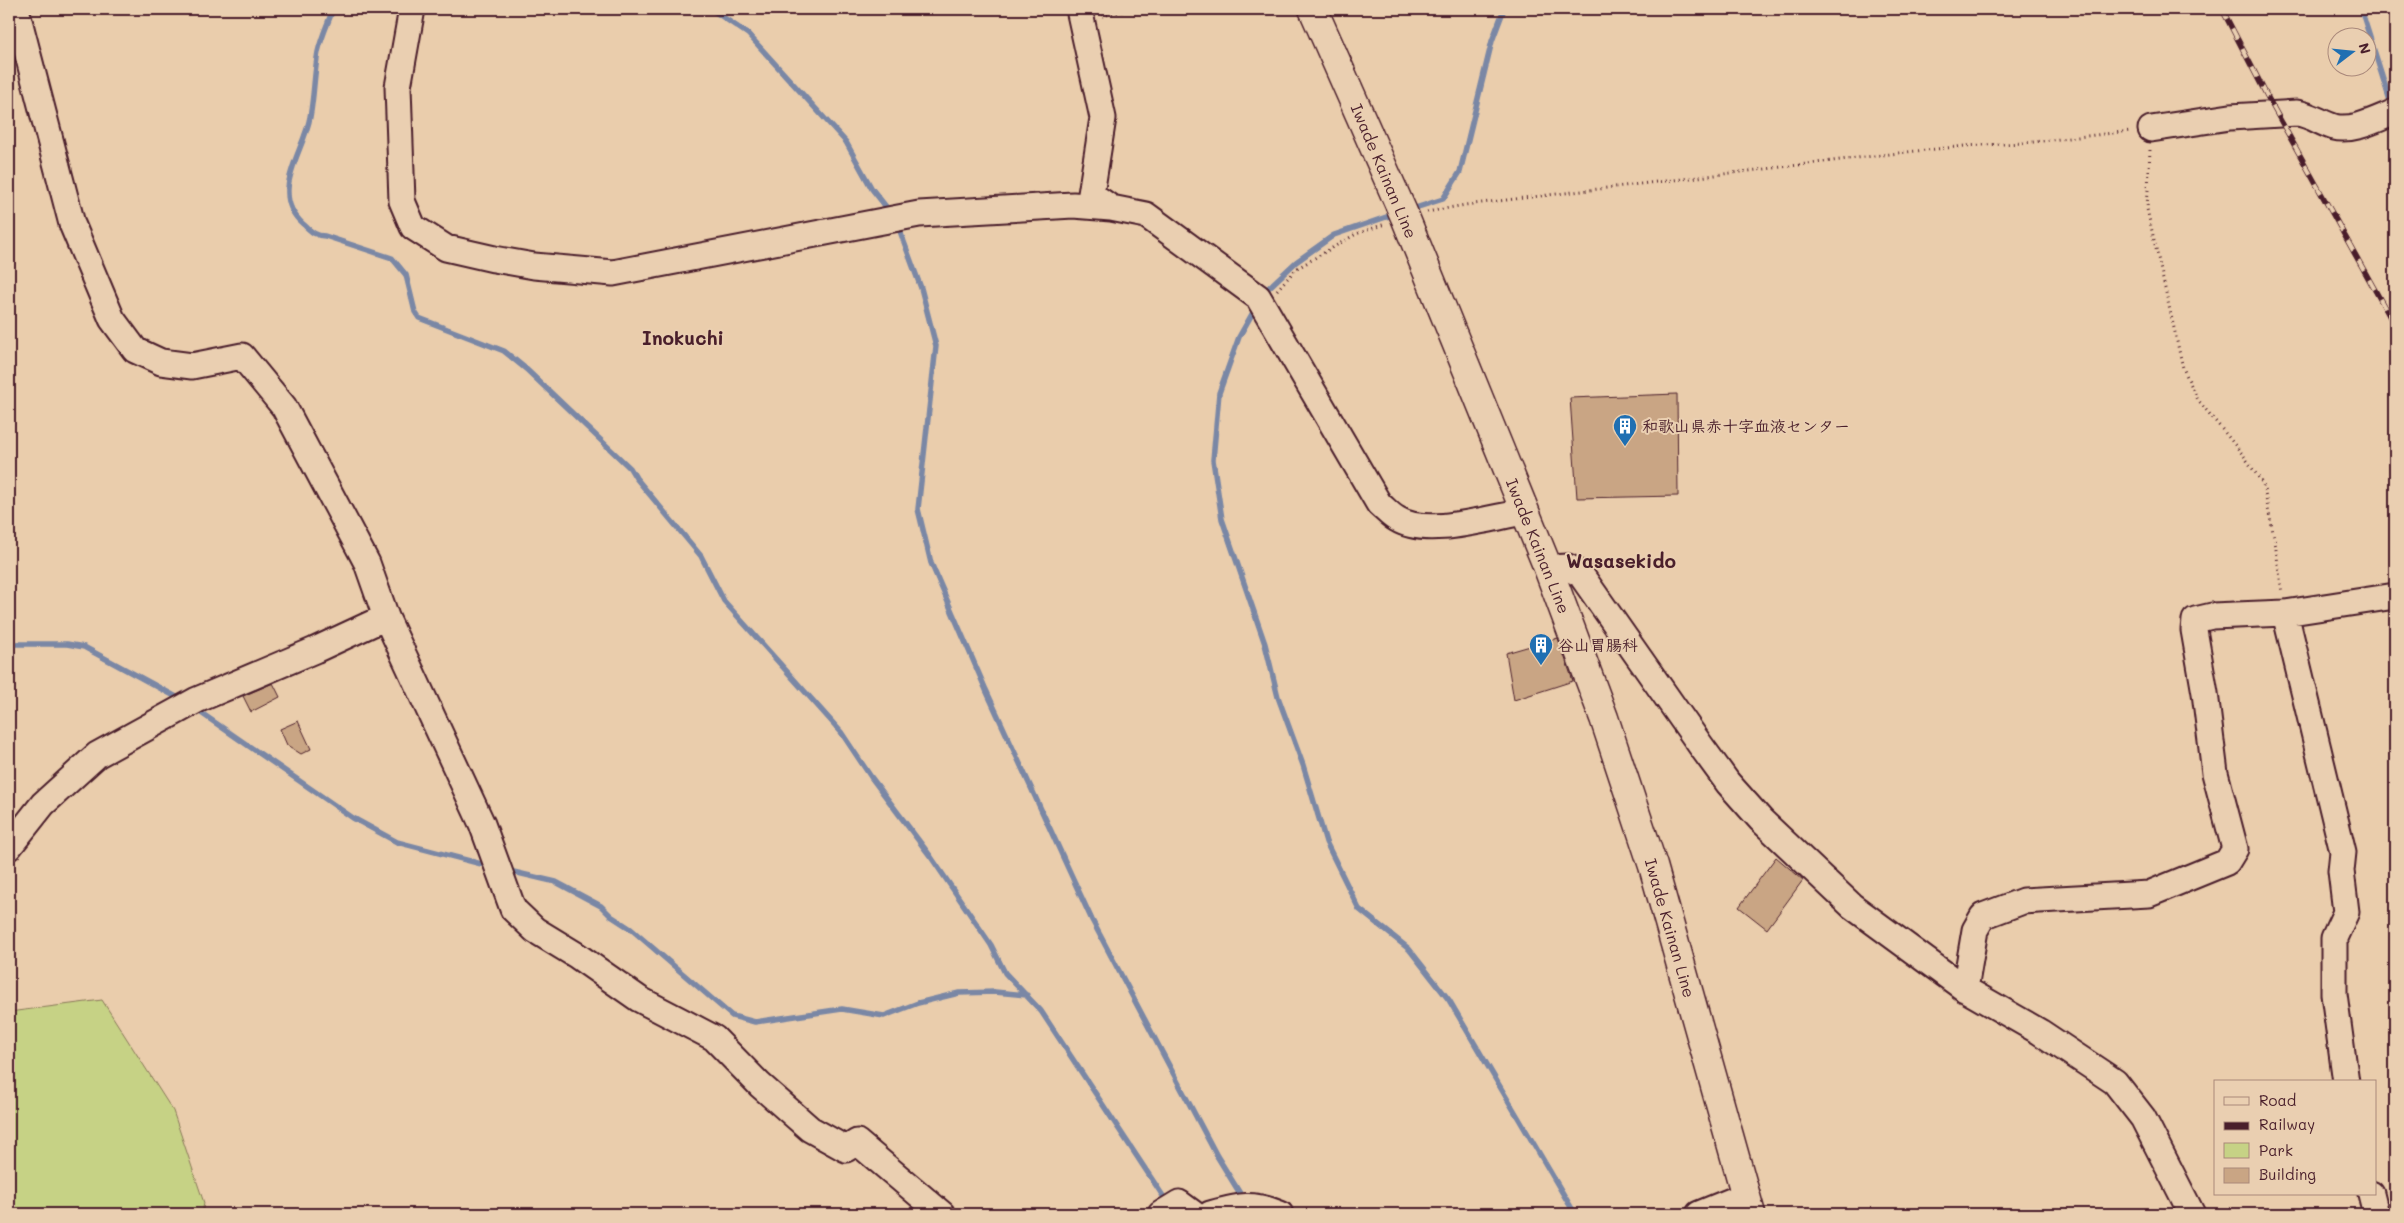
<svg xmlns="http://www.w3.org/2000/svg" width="2404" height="1223" font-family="Mali,'Klee One',sans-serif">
  <rect width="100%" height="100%" fill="#eacdac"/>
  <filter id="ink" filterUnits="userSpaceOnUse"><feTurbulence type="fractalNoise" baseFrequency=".02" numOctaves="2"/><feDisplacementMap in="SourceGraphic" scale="10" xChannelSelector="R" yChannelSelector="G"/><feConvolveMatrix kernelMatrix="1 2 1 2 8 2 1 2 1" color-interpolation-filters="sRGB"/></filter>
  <g filter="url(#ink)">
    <!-- green -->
    <path fill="#c6d285" stroke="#887858" d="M102 1000 173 1111 204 1203 202 1214H9V1012Z"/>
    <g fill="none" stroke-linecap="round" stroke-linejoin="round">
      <!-- stream -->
      <path stroke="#7a87a5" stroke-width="5.5" d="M333 9C328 23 321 38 318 52 314 74 314 96 310 117 304 152 268 193 303 224 310 230 314 236 325 236L392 258 406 275 415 312 419 318 504 351 526 369 630 468 636 478 701 556 724 601 841 732 871 777 931 857 991 945 1005 973 1041 1011 1167 1202
        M711 9 748 34 846 142 872 189 891 213
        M2361 9 2392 107
        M1409 210 1443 199 1460 172 1492 41 1504 9
        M897 223 921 288 936 346 918 509 931 563 986 690 1092 920 1217 1156 1244 1200
        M1262 294 1296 262 1334 235 1395 214
        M1256 307 1239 337 1219 393 1213 460 1222 519 1265 644 1278 697 1303 765 1326 842 1359 909 1409 949 1449 1000 1575 1214
        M9 641 12 644H67L84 647 182 700
        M194 708 353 818 397 842 489 866
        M505 870 556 882 601 906 611 916 631 929 732 1016 755 1022 842 1009 884 1016 918 1003 959 993 995 992 1027 995"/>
    </g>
    <!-- building -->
    <path fill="#c9a584" stroke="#4a1f2b" d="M1677 394 1678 496 1577 498 1570 398Z
      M1558 638 1573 681 1514 700 1506 653Z
      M273 683 280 697 251 712 243 696Z
      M298 721 311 749 301 754 287 745 280 729Z
      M1776 857 1803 880 1767 929 1739 907Z"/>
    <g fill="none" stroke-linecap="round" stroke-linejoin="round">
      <!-- minor casing -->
      <g stroke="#4a1f2b" stroke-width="29">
        <path id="minor" d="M16 9 72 224 112 319 135 350 161 362 192 366 242 356 284 407 367 563 386 617 482 824 513 909 535 930 576 955 639 999 714 1038 760 1085 810 1129 846 1149 857 1142 942 1214
          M412 9 398 87 402 201 413 227 446 248 494 259 534 266 613 273 919 214 1073 205 1111 208 1146 215 1258 297 1379 504C1385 509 1391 516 1397 519 1427 538 1491 517 1525 512
          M1079 9 1103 118 1091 194 1111 208
          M2151 129 2230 117 2297 113C2311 115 2321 123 2334 127 2353 132 2377 119 2395 112
          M1548 568 1568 567 1581 575 1701 746 1728 783 1761 820 1852 906 1965 989 2040 1032 2115 1082 2143 1118 2192 1214
          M2285 613 2343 852 2341 871 2346 912 2334 938V994L2346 1082
          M9 847 43 804 97 755 197 700 315 650 386 617
          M1965 989 1975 930 1983 916 2023 901 2149 894 2227 862 2235 849 2215 773 2205 693 2194 630 2195 620 2212 616 2285 613 2395 596
          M2371 1194 2376 1214
          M1161 1214 1179 1203 1194 1214
          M1210 1214C1239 1206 1251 1202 1280 1214
          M1699 1214 1746 1195"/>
      </g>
      <!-- major casing -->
      <g stroke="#4a1f2b" stroke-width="31">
        <path id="major" d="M1313 9 1405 217 1548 568 1604 718 1653 866 1751 1214"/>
      </g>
      <!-- path -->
      <path stroke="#4a1f2b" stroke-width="3" stroke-dasharray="1 4" stroke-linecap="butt" d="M1102 16 1130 9
        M2150 150 2147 209 2183 368 2198 400 2244 456 2263 484 2275 542 2282 593
        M1427 212 1465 205 1907 152 1965 146 2024 143 2131 131
        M1277 290 1296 269 1356 234 1385 224"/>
      <!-- minor -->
      <use href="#minor" stroke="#eacfb1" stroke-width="25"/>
      <!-- major -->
      <use href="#major" stroke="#eacfb1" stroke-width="28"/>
      <!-- rail casing -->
      <g stroke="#4a1f2b" stroke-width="5.5">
        <path id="rail" d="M2222 9 2267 96 2395 326"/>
      </g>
      <!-- rail -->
      <use href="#rail" stroke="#eacfb1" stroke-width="4" stroke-dasharray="11" stroke-linecap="butt"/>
    </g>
  </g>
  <!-- icons -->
  <defs>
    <g id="building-pin" transform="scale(1.25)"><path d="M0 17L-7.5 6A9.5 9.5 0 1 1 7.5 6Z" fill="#1f6fb2" stroke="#eacfb1"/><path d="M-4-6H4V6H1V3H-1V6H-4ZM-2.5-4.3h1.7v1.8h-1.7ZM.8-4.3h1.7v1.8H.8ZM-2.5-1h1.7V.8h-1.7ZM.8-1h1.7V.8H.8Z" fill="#fff"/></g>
  </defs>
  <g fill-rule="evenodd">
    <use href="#building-pin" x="1625" y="426"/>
    <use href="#building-pin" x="1541" y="645"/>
  </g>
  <g text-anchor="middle" stroke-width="4" stroke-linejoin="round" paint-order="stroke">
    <!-- street labels -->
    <g font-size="16" fill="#4a1f2b" stroke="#eacfb1">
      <text transform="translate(1384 171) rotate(67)" y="6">Iwade Kainan Line</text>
      <text transform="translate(1538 546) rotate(68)" y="6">Iwade Kainan Line</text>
      <text transform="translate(1670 928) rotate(74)" y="6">Iwade Kainan Line</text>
    </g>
    <!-- poi labels -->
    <g font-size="16" font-weight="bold" fill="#4a1f2b" stroke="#eacfb1" text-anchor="start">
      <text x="1642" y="432">和歌山県赤十字血液センター</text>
      <text x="1558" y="651">谷山胃腸科</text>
    </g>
    <!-- quarter labels -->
    <g font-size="19" font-weight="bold" fill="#4a1f2b" stroke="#eacfb1">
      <text x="683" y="345">Inokuchi</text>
      <text x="1621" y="568">Wasasekido</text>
    </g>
  </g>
  <!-- margin -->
  <rect width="2404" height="1223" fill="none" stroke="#eacfb1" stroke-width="30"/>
  <rect x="15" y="15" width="2374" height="1193" fill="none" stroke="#4a1f2b" stroke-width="2" filter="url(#ink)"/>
  <!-- legend -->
  <rect x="2214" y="1080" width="162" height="115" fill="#eacfb1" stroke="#aa897b"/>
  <rect x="2224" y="1097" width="25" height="8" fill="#eacfb1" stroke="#aa897b"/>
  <text x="2259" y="1106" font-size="15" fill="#4a1f2b">Road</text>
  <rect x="2224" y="1122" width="25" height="8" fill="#4a1f2b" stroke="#aa897b"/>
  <text x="2259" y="1130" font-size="15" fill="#4a1f2b">Railway</text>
  <rect x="2224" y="1143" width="25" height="15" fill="#c6d285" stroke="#aa897b"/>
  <text x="2259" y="1156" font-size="15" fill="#4a1f2b">Park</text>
  <rect x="2224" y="1168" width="25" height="15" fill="#c9a584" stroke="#aa897b"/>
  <text x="2259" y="1180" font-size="15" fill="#4a1f2b">Building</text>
  <!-- north arrow -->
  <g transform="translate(2352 52) rotate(74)"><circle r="24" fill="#eacfb1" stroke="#aa897b"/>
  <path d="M0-4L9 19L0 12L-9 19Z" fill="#1f6fb2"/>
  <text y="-8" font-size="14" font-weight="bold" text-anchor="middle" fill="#4a1f2b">N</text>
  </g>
</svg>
